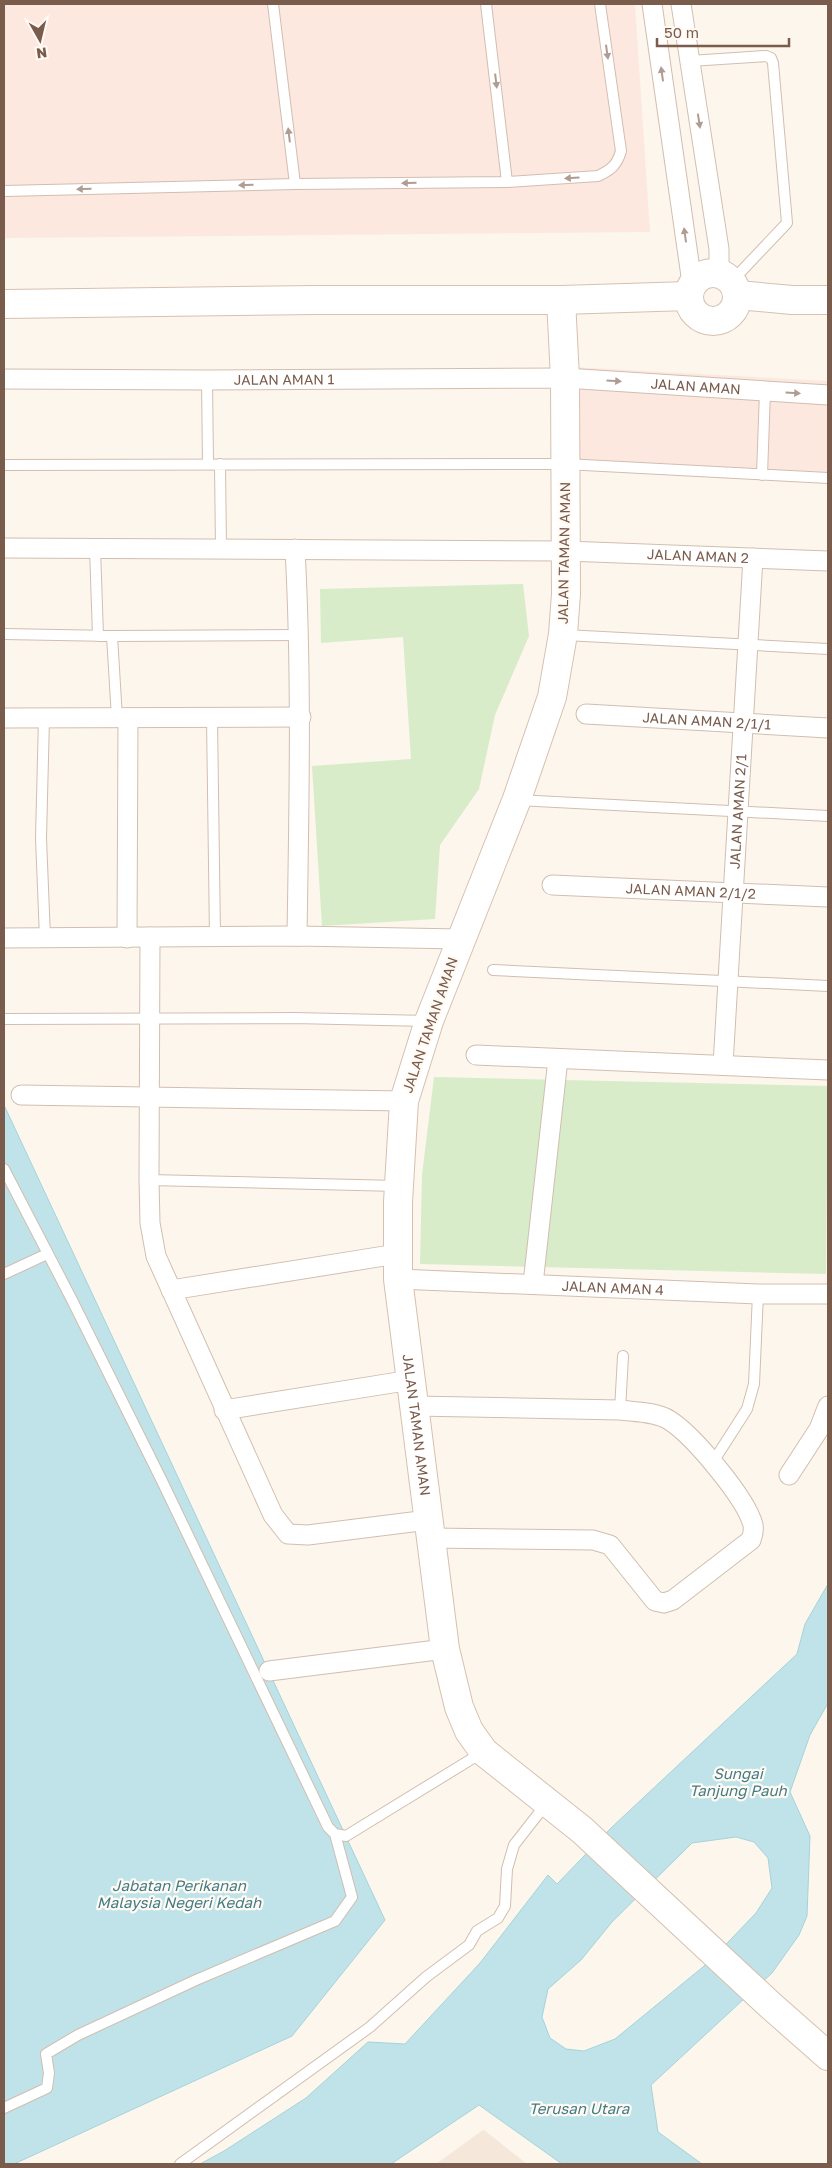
<svg xmlns="http://www.w3.org/2000/svg" width="832" height="2168" font-family="'Golos Text',sans-serif">
  <rect width="100%" height="100%" fill="#fdf6ec"/>
  <!-- residential -->
  <path fill="#f5e8da" d="M484 2130 527 2164H436L483 2130Z"/>
  <!-- commercial -->
  <path fill="#fde8e0" d="M4 4H635L650 232 4 238Z
    M572 367 828 381V477L567 462Z"/>
  <!-- green -->
  <path fill="#d8ecc9" d="M523 584 529 636 495 715 479 789 440 845 435 919 322 926 312 766 411 759 403 637 321 643 320 589Z
    M434 1077 828 1086 826 1274 420 1264 422 1175Z"/>
  <!-- water -->
  <path fill="#bfe3e8" stroke="#a5d3da" fill-rule="evenodd" d="M4 1105 385 1920 292 2036 14 2164H4Z
    M828 1584V1703L810 1735 790 1792 810 1836 807 1916 799 1935 772 1973 651 2085 658 2132 702 2164H562L479 2105 391 2164H200L224 2151 306 2098 368 2042 405 2044 480 1963 548 1875 557 1884 612 1827 797 1654 805 1624ZM736 1837 754 1842 768 1858 772 1888 756 1913 709 1962 615 2039 584 2051 566 2049 550 2038 542 2017 548 1989 581 1960 612 1922 692 1843Z"/>
  <g fill="none" stroke-linecap="round" stroke-linejoin="round">
    <!-- lane casing -->
    <g stroke="#d1beb0" stroke-width="12">
      <path id="lane" d="M273 4 295 184
        M486 4 507 182
        M690 61 766 56 771 58 773 63 787 223 732 281
        M4 191 295 184 507 182 598 176C611 170 617 165 621 151L600 4
        M207 380 208 464
        M220 464 221 549
        M4 465 565 464 828 478
        M762 475 765 391
        M95 548 98 636
        M4 634 112 636 299 635
        M565 635 828 649
        M112 636 117 718
        M44 718 41 838 45 938
        M212 718 215 937
        M517 800 828 816
        M493 970 828 986
        M4 1019 294 1018 428 1021
        M4 1169 72 1300 162 1481 328 1827 335 1834 352 1897 335 1921 196 1980 78 2035 46 2054 49 2073 47 2088 4 2108
        M149 1180 398 1186
        M4 1274 47 1254
        M620 1410 623 1356
        M713 1462 747 1409 754 1384 758 1294
        M335 1834 346 1836 483 1752
        M180 2164 370 2027 426 1977 469 1945 477 1931 498 1918 505 1906 507 1869 514 1845 546 1804"/>
    </g>
    <!-- street casing -->
    <g stroke="#d1beb0" stroke-width="21">
      <g id="street">
        <path d="M652 4 692 283"/>
        <path d="M681 4 719 249V273"/>
        <path id="s1" d="M4 379 207 380 565 378 828 395"/>
        <path id="s2" d="M4 548 566 551 828 561"/>
        <path d="M295 549C302 678 299 807 297 936"/>
        <path id="s3" d="M586 714 828 728"/>
        <path d="M4 718 301 717"/>
        <path id="s4" d="M552 885 828 897"/>
        <path d="M150 937 149 1180 150 1223 156 1256 273 1515 288 1534 308 1535 428 1520"/>
        <path d="M4 938 297 936 460 939"/>
        <path d="M127 938 128 718"/>
        <path d="M476 1055 828 1070"/>
        <path id="s5" d="M723 1065 753 558"/>
        <path d="M21 1095 404 1101"/>
        <path id="s6" d="M398 1279 758 1294H828"/>
        <path d="M533 1284 558 1059"/>
        <path d="M171 1290 397 1254"/>
        <path d="M414 1406 620 1410C636 1412 656 1412 669 1420 693 1435 746 1498 753 1525 754 1531 753 1535 751 1540L673 1600 664 1603 655 1601 610 1545 593 1540 430 1538"/>
        <path d="M224 1410 411 1380"/>
        <path d="M789 1475 819 1429 828 1406"/>
        <path d="M269 1671 445 1649"/>
      </g>
    </g>
    <!-- secondary casing -->
    <g stroke="#d6c0b0" stroke-width="30">
      <g id="secondary">
        <circle cx="713" cy="297" r="24"/>
        <path d="M738 295 792 300H828"/>
        <path id="s7" d="M561 300 565 378 566 594 563 634 552 697 517 799 429 1021 404 1101 398 1202V1279L445 1649 459 1707 469 1731 484 1752 582 1830 769 2004 828 2056"/>
        <path d="M4 304 315 300H561L689 296"/>
      </g>
    </g>
    <!-- lane -->
    <use href="#lane" stroke="#fff" stroke-width="10"/>
    <!-- street -->
    <use href="#street" stroke="#fff" stroke-width="19"/>
    <!-- secondary -->
    <use href="#secondary" stroke="#fff" stroke-width="28"/>
  </g>
  <!-- one-way arrows -->
  <defs><path id="oneway-solid" d="M-6-.8H1V-3.2L6.5 0L1 3.2V.8H-6Z" transform="scale(1.25)"/></defs>
  <g fill="#af9d94">
    <use href="#oneway-solid" transform="translate(607 52) rotate(82)"/>
    <use href="#oneway-solid" transform="translate(662 74) rotate(-98)"/>
    <use href="#oneway-solid" transform="translate(496 81) rotate(83)"/>
    <use href="#oneway-solid" transform="translate(699 121) rotate(81)"/>
    <use href="#oneway-solid" transform="translate(289 135) rotate(-97)"/>
    <use href="#oneway-solid" transform="translate(572 178) rotate(177)"/>
    <use href="#oneway-solid" transform="translate(409 183) rotate(179)"/>
    <use href="#oneway-solid" transform="translate(246 185) rotate(179)"/>
    <use href="#oneway-solid" transform="translate(84 189) rotate(179)"/>
    <use href="#oneway-solid" transform="translate(685 235) rotate(-98)"/>
    <use href="#oneway-solid" transform="translate(614 381) rotate(4)"/>
    <use href="#oneway-solid" transform="translate(793 393) rotate(3)"/>
  </g>
  <g text-anchor="middle" stroke-width="4.5" stroke-linejoin="round" paint-order="stroke">
    <!-- street labels -->
    <g font-size="14" fill="#7a5c4d" stroke="#fffaf3">
      <text dy="5" stroke="none"><textPath href="#s1" startOffset="280">JALAN AMAN 1</textPath></text>
      <text dy="5" stroke="none"><textPath href="#s1" startOffset="692">JALAN AMAN</textPath></text>
      <text transform="translate(564 553) rotate(-89)" y="5">JALAN TAMAN AMAN</text>
      <text dy="5" stroke="none"><textPath href="#s2" startOffset="694">JALAN AMAN 2</textPath></text>
      <text dy="5" stroke="none"><textPath href="#s3" startOffset="121">JALAN AMAN 2/1/1</textPath></text>
      <text dy="5" stroke="none"><textPath href="#s5" startOffset="254">JALAN AMAN 2/1</textPath></text>
      <text dy="5" stroke="none"><textPath href="#s4" startOffset="139">JALAN AMAN 2/1/2</textPath></text>
      <text transform="translate(430 1025) rotate(-71)" y="5">JALAN TAMAN AMAN</text>
      <text dy="5" stroke="none"><textPath href="#s6" startOffset="215">JALAN AMAN 4</textPath></text>
      <text dy="5" stroke="none"><textPath href="#s7" startOffset="1154">JALAN TAMAN AMAN</textPath></text>
    </g>
    <!-- water labels -->
    <g font-size="15" font-style="italic" fill="#437c86" stroke="#fffaf3">
      <text x="738" y="1779">Sungai<tspan x="738" dy="17">Tanjung Pauh</tspan></text>
      <text x="179" y="1891">Jabatan Perikanan<tspan x="179" dy="17">Malaysia Negeri Kedah</tspan></text>
      <text x="579" y="2114">Terusan Utara</text>
    </g>
  </g>
  <!-- border -->
  <rect width="832" height="2168" fill="none" stroke="#7a5c4d" stroke-width="10"/>
  <!-- north arrow -->
  <g transform="translate(40 40) rotate(172)" stroke="#fffaf3" stroke-width="4" paint-order="stroke">
  <path d="M0-4L9 19L0 12L-9 19Z" fill="#7a5c4d"/>
  <text y="-8" font-size="14" font-weight="bold" text-anchor="middle" fill="#7a5c4d">N</text>
  </g>
  <!-- scale -->
  <path d="M657 38v8h132v-8" fill="none" stroke="#7a5c4d" stroke-width="2.5"/>
  <text x="664" y="38" font-size="15" fill="#7a5c4d" stroke="#fffaf3" stroke-width="4" paint-order="stroke">50 m</text>
</svg>
